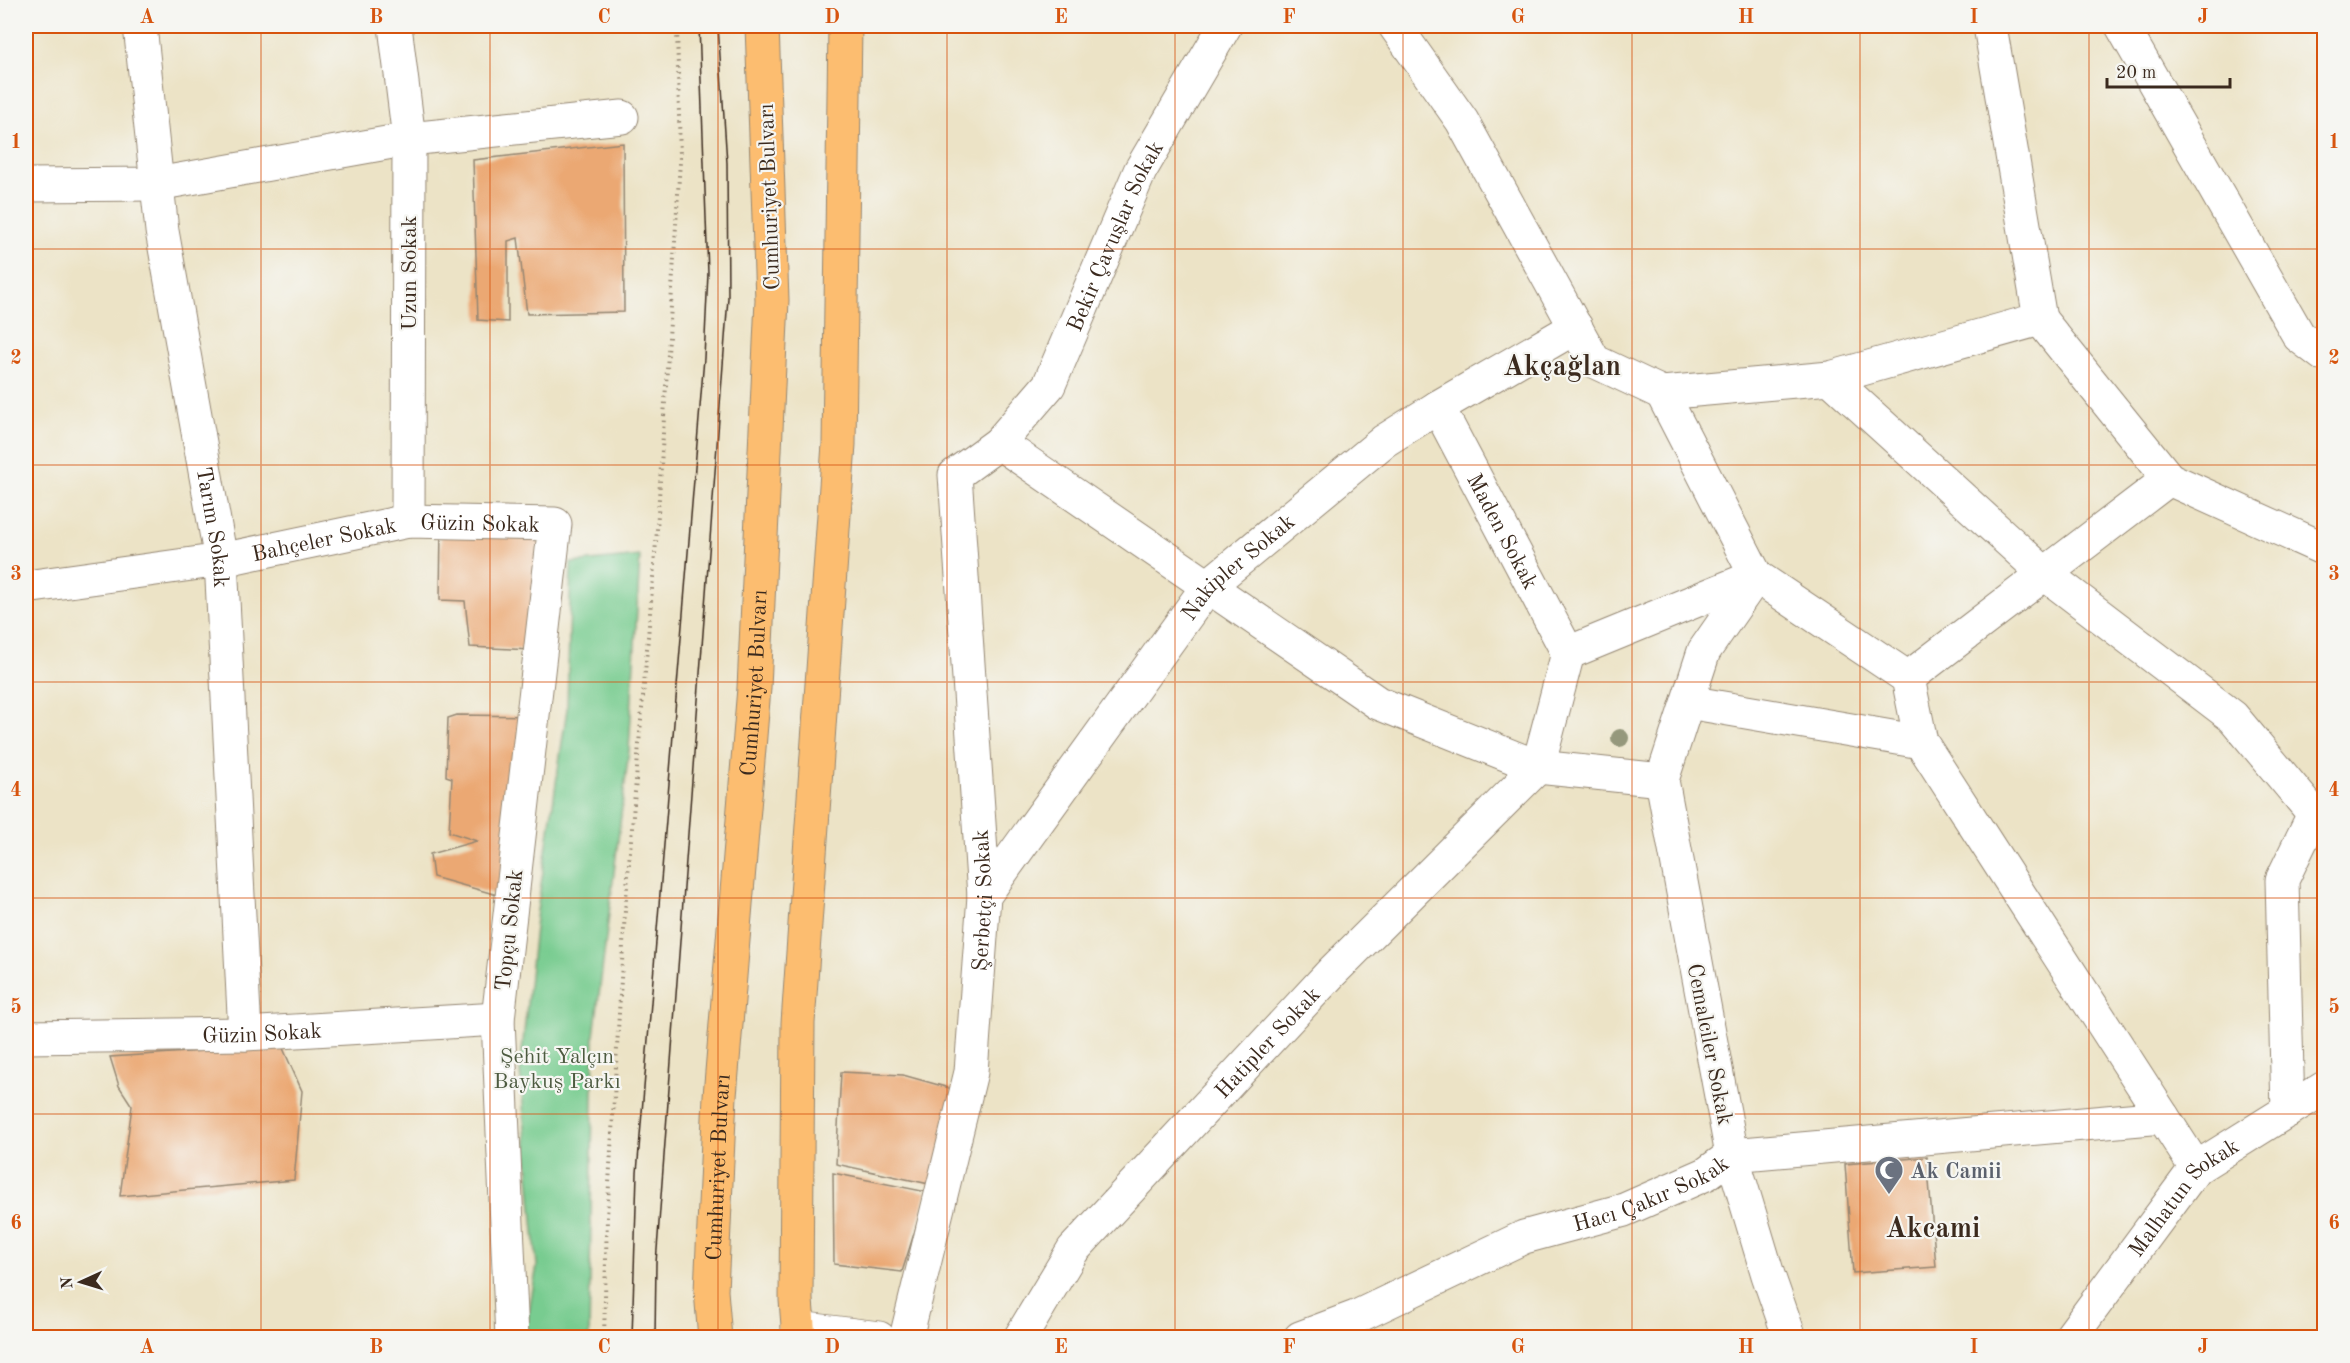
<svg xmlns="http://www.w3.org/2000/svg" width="2350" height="1363" font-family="'Old Standard TT',serif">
  <rect width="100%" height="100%" fill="#f6f6f2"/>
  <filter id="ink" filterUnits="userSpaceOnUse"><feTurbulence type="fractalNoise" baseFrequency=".0167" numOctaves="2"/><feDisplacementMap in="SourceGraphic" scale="12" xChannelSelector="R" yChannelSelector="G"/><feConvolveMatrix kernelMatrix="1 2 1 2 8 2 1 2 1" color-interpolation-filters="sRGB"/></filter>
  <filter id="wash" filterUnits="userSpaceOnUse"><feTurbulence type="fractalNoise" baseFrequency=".008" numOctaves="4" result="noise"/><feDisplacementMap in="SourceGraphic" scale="24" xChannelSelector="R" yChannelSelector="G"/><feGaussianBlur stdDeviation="1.35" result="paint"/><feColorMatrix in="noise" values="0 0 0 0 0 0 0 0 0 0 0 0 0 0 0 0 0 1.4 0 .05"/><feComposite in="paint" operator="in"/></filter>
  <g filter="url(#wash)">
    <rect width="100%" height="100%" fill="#ece3c6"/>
    <!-- green -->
    <path fill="#78cc90" stroke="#5a7b57" stroke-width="1.5" d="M640 556 629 750 594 1036 589 1337 524 1338 537 1266 520 1071 536 918 567 709 571 563Z"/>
    <g id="blocks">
      <!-- building -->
      <path fill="#eba873" d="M623 143 624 312 527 314 518 238 508 241V322L478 320 473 160Z
        M543 523 531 650 470 647 465 601 440 600 441 526Z
        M457 715 533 716 508 898 433 877 430 854 477 841 449 832 452 778 446 776 448 718Z
        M282 1046 302 1091 294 1180 120 1196 132 1106 119 1086 110 1057Z
        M841 1072 903 1075 960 1091 934 1185 836 1164Z
        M1927 1157 1936 1267 1853 1273 1845 1164Z
        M833 1173 927 1192 902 1272 834 1264Z"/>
    </g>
  </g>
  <g filter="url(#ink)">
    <use href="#blocks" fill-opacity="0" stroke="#948672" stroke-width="1.5"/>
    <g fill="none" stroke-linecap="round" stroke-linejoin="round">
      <!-- minor casing -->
      <g stroke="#948672" stroke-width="35">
        <g id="minor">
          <path id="s1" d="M140 26 162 231 221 560 245 1034"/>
          <path d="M395 26 409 139 408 521"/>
          <path d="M1395 26 1462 121 1594 361 1662 393 1830 378 2040 319 1990 26"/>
          <path d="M2122 26 2299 336 2324 355"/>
          <path d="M26 185 157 184 409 139 622 117"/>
          <path d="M1830 378 2045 574 2233 717 2314 814 2324 816"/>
          <path id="s2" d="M1438 407 1568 653"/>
          <path d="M999 443 1378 703 1538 767 1662 780"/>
          <path d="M2169 479 2324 549"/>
          <path id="s3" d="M26 587 221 560 408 521 555 524 498 1019 512 1338"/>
          <path d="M1568 653 1756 576 1662 393"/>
          <path d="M1908 678 2169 479 2040 319"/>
          <path d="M1688 702 1921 742 2196 1168"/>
          <path d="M1538 767 1568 653"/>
          <path id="s4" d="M984 896 1208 586 1384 441 1438 407 1576 327"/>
          <path id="s5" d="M26 1037 245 1034 498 1019"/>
          <path d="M2288 1111 2282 880 2314 814"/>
          <path d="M798 1328 879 1338"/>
          <path id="s6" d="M906 1338 971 1072 984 896 955 475 999 443 1049 385 1140 171 1225 26"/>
          <path id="s7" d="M1020 1338 1073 1250 1332 972 1538 767"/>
          <path id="s8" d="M1300 1338 1356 1317 1524 1237 1624 1210 1706 1174 1732 1155 2163 1117"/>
          <path d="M1790 1338 1768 1275 1732 1155 1662 780 1704 651 1756 576 1908 678 1921 742"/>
          <path id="s9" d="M2070 1338 2196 1168 2324 1088"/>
        </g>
      </g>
      <!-- major casing -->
      <g stroke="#948672" stroke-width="35">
        <g id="major">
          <path id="s10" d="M715 1338 711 1291 720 1096 754 688 772 300 762 26"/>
          <path d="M799 1338 796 1300 798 1023 839 444 845 26"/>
        </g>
      </g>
      <!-- path -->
      <path stroke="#948672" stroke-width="4" stroke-dasharray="1.5 4.5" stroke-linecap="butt" d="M604 1338 607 1218 625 911 657 530 680 161 677 26"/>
      <!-- minor -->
      <use href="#minor" stroke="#fff" stroke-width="33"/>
      <!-- major -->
      <use href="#major" stroke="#fcbd6f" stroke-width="33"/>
      <!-- tram -->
      <path stroke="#3b2a1e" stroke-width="1.5" d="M632 1338 637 1173 704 358 708 273 699 26
        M655 1338 656 1263 728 298 727 163 718 26"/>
    </g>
    <!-- trees -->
    <circle fill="#95987c" cx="1620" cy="738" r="9"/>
  </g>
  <!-- grid -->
  <path fill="none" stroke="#d7540e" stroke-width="1.5" stroke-opacity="0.55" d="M261 26V1338M490 26V1338M718 26V1338M947 26V1338M1175 26V1338M1403 26V1338M1632 26V1338M1860 26V1338M2089 26V1338M26 249H2324M26 465H2324M26 682H2324M26 898H2324M26 1114H2324"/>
  <!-- icons -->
  <defs>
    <g id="mosque-pin" transform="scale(1.5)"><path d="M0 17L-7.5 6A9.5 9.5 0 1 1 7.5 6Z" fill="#6b7280" stroke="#f6f6f2"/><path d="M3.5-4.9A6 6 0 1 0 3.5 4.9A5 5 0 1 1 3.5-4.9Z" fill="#fff"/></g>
  </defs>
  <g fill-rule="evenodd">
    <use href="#mosque-pin" x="1889" y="1170"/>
  </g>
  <g text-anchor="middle" stroke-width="4.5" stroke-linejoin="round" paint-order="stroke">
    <!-- street labels -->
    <g font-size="22" fill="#3b2a1e" stroke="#f6f6f2">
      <text transform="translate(768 197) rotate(-92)" y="8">Cumhuriyet Bulvarı</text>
      <text dy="8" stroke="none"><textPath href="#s6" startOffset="1166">Bekir Çavuşlar Sokak</textPath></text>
      <text transform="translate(408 273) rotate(-90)" y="8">Uzun Sokak</text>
      <text dy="8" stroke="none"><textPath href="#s3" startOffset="460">Güzin Sokak</textPath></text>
      <text dy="8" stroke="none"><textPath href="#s1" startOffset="507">Tarım Sokak</textPath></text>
      <text dy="8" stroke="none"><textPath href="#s2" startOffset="140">Maden Sokak</textPath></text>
      <text dy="8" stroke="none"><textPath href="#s3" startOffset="302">Bahçeler Sokak</textPath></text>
      <text dy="8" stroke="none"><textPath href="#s4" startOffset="417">Nakipler Sokak</textPath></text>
      <text dy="8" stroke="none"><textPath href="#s10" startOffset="657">Cumhuriyet Bulvarı</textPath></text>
      <text dy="8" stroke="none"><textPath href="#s6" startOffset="446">Şerbetçi Sokak</textPath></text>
      <text transform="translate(508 930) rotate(-84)" y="8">Topçu Sokak</text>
      <text dy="8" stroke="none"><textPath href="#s5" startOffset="236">Güzin Sokak</textPath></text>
      <text dy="8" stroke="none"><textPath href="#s7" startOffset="387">Hatipler Sokak</textPath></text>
      <text transform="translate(1711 1044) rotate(79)" y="8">Cemalciler Sokak</text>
      <text dy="8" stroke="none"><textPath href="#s10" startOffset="171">Cumhuriyet Bulvarı</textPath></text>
      <text dy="8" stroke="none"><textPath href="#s8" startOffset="380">Hacı Çakır Sokak</textPath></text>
      <text dy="8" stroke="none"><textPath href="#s9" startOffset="182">Malhatun Sokak</textPath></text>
    </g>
    <!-- park labels -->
    <g font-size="22" fill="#4d5b40" stroke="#f6f6f2">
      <text x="557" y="1063">Şehit Yalçın<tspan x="557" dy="25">Baykuş Parkı</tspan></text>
    </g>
    <!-- worship labels -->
    <g font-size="22" font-weight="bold" fill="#5b616d" stroke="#f6f6f2" text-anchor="start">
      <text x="1910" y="1178">Ak Camii</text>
    </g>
    <!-- district labels -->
    <g font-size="28" font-weight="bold" fill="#3b2a1e" stroke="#f6f6f2">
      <text x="1562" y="375">Akçağlan</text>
      <text x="1933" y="1237">Akcami</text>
    </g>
  </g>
  <!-- margin -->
  <rect width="2350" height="1363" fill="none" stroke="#f6f6f2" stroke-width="66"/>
  <!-- north arrow -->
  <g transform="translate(81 1282) rotate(266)" stroke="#f6f6f2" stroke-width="4.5" paint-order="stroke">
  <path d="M0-4.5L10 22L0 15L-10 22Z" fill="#3b2a1e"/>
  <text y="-9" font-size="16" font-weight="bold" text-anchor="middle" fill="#3b2a1e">N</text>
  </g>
  <!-- scale -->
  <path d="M2107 78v9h123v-9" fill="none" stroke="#3b2a1e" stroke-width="3"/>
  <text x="2116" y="78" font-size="18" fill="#3b2a1e" stroke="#f6f6f2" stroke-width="4.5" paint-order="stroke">20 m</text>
  <rect x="33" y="33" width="2284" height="1297" fill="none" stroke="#d7540e" stroke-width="2"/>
  <g font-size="20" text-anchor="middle" font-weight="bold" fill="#d7540e">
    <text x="147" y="23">A</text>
    <text x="376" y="23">B</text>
    <text x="604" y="23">C</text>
    <text x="832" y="23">D</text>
    <text x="1061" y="23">E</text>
    <text x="1289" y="23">F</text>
    <text x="1518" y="23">G</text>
    <text x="1746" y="23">H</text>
    <text x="1974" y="23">I</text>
    <text x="2203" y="23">J</text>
    <text x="16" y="148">1</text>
    <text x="2334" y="148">1</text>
    <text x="16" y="364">2</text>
    <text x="2334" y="364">2</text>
    <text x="16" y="580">3</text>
    <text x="2334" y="580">3</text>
    <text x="16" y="796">4</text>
    <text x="2334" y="796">4</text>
    <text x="16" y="1013">5</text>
    <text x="2334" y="1013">5</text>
    <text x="16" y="1229">6</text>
    <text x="2334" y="1229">6</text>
    <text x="147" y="1353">A</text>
    <text x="376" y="1353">B</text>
    <text x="604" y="1353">C</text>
    <text x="832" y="1353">D</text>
    <text x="1061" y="1353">E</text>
    <text x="1289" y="1353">F</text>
    <text x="1518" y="1353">G</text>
    <text x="1746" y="1353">H</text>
    <text x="1974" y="1353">I</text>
    <text x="2203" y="1353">J</text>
  </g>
</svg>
